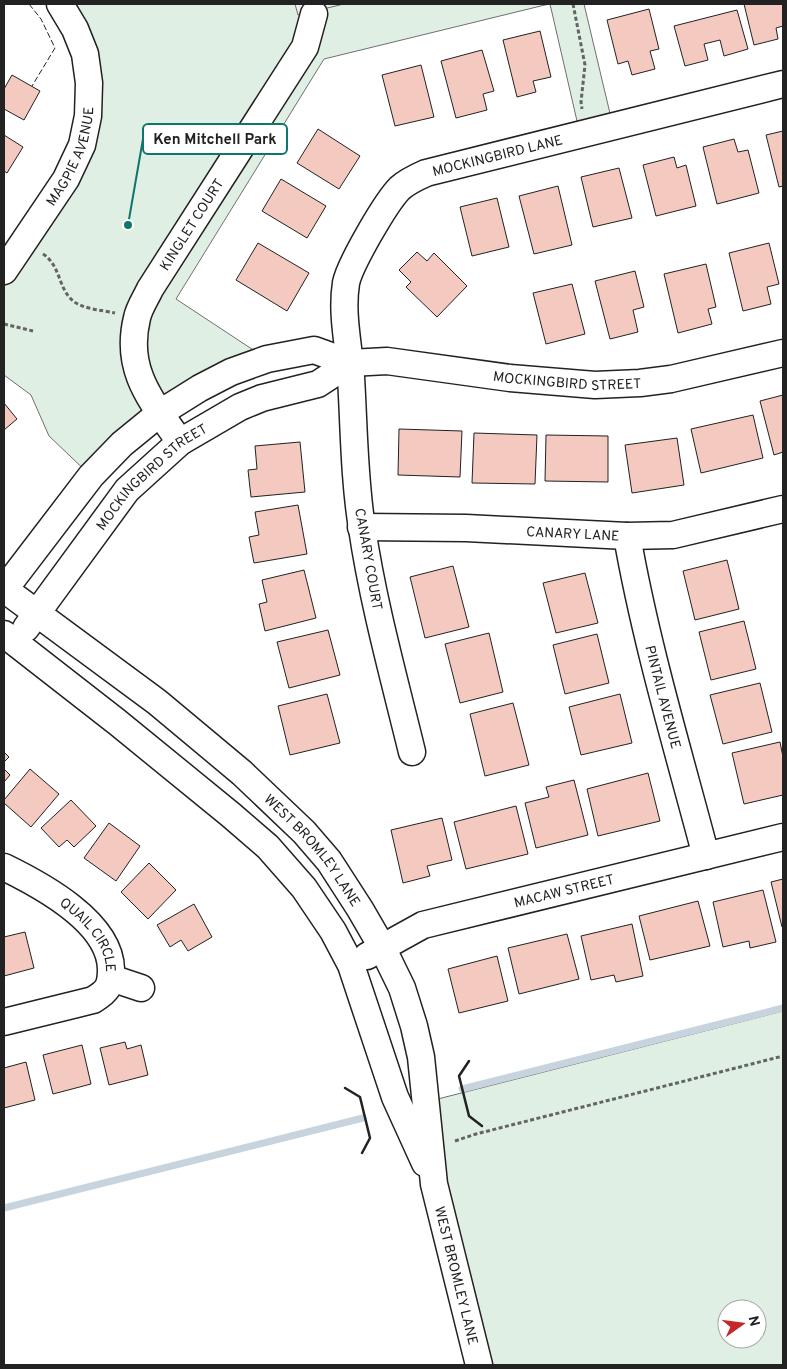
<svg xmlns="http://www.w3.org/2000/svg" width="787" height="1369" font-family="Overpass,sans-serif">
  <rect width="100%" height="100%" fill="#fff"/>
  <!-- green -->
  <path fill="#e0efe3" stroke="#6f6f6f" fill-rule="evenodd" d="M60 4H549L324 59 176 299 267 359 231 372 91 476 49 436 31 395 4 375V271L88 116Z
    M550 4H584L613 126 580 134Z
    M783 1011V1365H479L426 1102ZM727 1309H757V1339H727Z"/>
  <!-- parking -->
  <path fill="#ededed" stroke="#6f6f6f" d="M295 4H344L298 15Z"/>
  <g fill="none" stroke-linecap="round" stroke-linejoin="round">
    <!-- stream -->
    <path stroke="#c7d3dd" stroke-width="7" d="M462 1089 783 1008
      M4 1208 363 1118"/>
  </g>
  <!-- building -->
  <path fill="#f3c9c0" stroke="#222" d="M744 4H783V26L776 28 778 39 754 45Z
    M649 9 659 49 650 51 655 69 632 75 628 61 618 64 607 20Z
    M737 10 748 49 724 56 720 40 704 44 708 60 685 66 674 26Z
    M540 31 551 77 533 81 536 92 517 97 503 40Z
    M482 50 494 91 483 94 487 110 456 118 441 61Z
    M421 65 434 117 395 126 382 75Z
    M12 75 40 91 24 120 4 109V89Z
    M318 129 360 156 339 189 297 163Z
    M783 131V186L779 187 766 135Z
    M4 135 23 147 7 173 4 171Z
    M734 139 738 152 748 150 759 193 717 204 703 147Z
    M674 157 677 168 686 165 696 206 656 216 643 165Z
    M619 168 632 218 593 227 581 177Z
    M281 179 326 206 307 238 262 211Z
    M558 186 572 245 534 254 519 196Z
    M497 198 509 247 472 256 460 207Z
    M258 243 309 273 287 311 236 280Z
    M769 243 779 284 767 287 771 304 743 311 729 253Z
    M417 252 427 261 434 253 467 286 437 317 406 287 411 282 399 270Z
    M706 264 716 307 708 309 712 324 678 333 664 274Z
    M635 271 644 307 633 310 638 332 610 339 595 281Z
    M572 284 585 334 546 344 533 293Z
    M783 395V452L774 455 760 401Z
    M4 403 17 419 4 430Z
    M753 415 763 458 701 473 691 429Z
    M399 429 462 431 460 477 398 475Z
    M474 433 537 435 535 484 472 483Z
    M546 435 608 436V482L545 481Z
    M677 438 684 485 632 493 625 445Z
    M300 442 305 492 251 497 248 470 257 469 255 446Z
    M298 505 307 554 254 563 249 537 259 535 255 512Z
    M727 560 739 609 695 620 683 571Z
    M453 566 469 627 425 638 410 577Z
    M304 570 316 618 265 631 259 604 267 602 262 580Z
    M585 573 598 623 556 633 543 583Z
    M744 621 756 669 711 680 699 632Z
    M328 630 340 675 289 688 277 642Z
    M489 633 503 692 460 703 445 644Z
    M597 634 609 683 565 694 553 645Z
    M760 683 772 732 723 744 710 695Z
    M327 694 340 743 290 755 278 706Z
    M620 694 632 743 581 755 569 707Z
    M513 703 529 765 485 776 470 714Z
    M780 742 783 757V795L744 804 732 753Z
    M4 752 9 757 4 762Z
    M4 769 10 775 4 782Z
    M30 769 59 794 31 827 4 803V800Z
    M648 773 660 821 598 836 587 789Z
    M574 780 588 835 536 848 525 803 549 797 546 787Z
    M71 800 96 826 74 847 67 840 59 847 41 828Z
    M516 806 528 854 466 869 454 822Z
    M442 818 452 860 427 866 430 876 403 883 391 830Z
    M109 823 140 846 116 881 84 858Z
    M149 863 176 890 148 919 121 892Z
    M783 879V927H782L771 882Z
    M763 890 776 942 750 948 749 941 723 947 713 902Z
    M698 901 710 946 650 960 639 916Z
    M194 904 212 937 188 951 181 940 170 947 157 925Z
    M632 924 643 976 616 982 614 975 591 980 581 936Z
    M25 932 34 968 4 976V937Z
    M567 934 579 979 519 994 508 948Z
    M497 956 508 1001 459 1013 448 969Z
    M125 1042 127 1049 141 1045 148 1075 109 1085 100 1048Z
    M82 1045 91 1084 53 1094 43 1055Z
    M26 1062 35 1100 4 1108V1068Z"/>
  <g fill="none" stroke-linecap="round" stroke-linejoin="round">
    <!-- minor casing -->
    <g stroke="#222" stroke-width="29">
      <g id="minor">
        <path id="s1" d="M4 271 66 179 82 145 88 116 89 83 85 54 75 29 60 4"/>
        <path id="s2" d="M180 442C152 401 124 371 137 318 139 308 146 298 150 289L305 47 314 14"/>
        <path id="s3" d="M361 527 466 528 627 536 673 535 783 509"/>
        <path id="s4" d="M627 536C646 644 678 750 706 856"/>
        <path id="s5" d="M4 589 157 702 242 773 304 832 329 861 360 909 382 947 402 988 414 1026 421 1057 434 1184 479 1365"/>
        <path id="s6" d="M4 590 91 476 122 444 160 413 200 388 231 372 267 359 314 350 350 363 387 361 510 378 595 385 640 383 671 379 783 353"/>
        <path id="s7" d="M26 628 127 490 180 442 240 407 262 398 318 384 350 363"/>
        <path d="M4 634 117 722 231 815 268 847 304 888 333 931 351 965 395 1097 425 1163"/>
        <path id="s8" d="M412 752C394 678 373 603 362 528 354 478 354 427 351 377 349 345 341 315 346 283 350 264 386 202 400 188 408 181 417 177 426 173L783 84"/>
        <path id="s9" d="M4 867C41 885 110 922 111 969 111 986 108 991 93 1000L4 1022"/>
        <path id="s10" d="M367 956 423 925 783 837"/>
        <path d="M111 978 141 988"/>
      </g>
    </g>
    <!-- path -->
    <path stroke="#646464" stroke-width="3" stroke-dasharray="4 2.5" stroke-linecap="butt" d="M573 4 585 65 581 102 582 109
      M43 254C60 265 58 286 71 299 80 309 102 310 115 313
      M4 324 33 331
      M455 1141 476 1134 783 1056"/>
    <!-- minor -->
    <use href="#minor" stroke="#fff" stroke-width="26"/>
    <!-- fence -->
    <path stroke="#222" stroke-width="1" stroke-dasharray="6 2.5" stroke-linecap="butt" d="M29 4 41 19 55 48 32 86"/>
    <!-- wall -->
    <path stroke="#222" stroke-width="2.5" d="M469 1061 459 1076 469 1116 482 1126
      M345 1088 360 1097 370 1138 362 1153"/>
  </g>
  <g text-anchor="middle" stroke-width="4" stroke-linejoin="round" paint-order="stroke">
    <!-- street labels -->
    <g font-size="14" fill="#222" stroke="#fff">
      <text dy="5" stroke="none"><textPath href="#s8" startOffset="689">MOCKINGBIRD LANE</textPath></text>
      <text dy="5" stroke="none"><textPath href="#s1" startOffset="134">MAGPIE AVENUE</textPath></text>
      <text dy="5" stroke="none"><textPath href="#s2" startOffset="245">KINGLET COURT</textPath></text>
      <text dy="5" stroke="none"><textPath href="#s6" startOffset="662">MOCKINGBIRD STREET</textPath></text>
      <text dy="5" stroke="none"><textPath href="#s7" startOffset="198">MOCKINGBIRD STREET</textPath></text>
      <text dy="5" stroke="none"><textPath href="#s3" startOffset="212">CANARY LANE</textPath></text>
      <text transform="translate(369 559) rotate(80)" y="5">CANARY COURT</text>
      <text dy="5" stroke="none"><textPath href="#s4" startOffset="165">PINTAIL AVENUE</textPath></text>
      <text dy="5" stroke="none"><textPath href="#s5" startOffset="406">WEST BROMLEY LANE</textPath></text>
      <text dy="5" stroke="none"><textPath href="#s10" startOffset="209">MACAW STREET</textPath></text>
      <text dy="5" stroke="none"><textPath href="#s9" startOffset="112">QUAIL CIRCLE</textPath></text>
      <text dy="5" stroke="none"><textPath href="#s5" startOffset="865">WEST BROMLEY LANE</textPath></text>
    </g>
  </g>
  <!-- callouts -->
  <path fill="none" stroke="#0f766e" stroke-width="2" d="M128 225L143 139"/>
  <circle fill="#0f766e" stroke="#fff" stroke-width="2" cx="128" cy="225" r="5"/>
  <rect fill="#fff" stroke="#0f766e" stroke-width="2" x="143" y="124" width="144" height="30" rx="5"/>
  <g font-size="15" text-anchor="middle" font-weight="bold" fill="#222">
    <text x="215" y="144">Ken Mitchell Park</text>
  </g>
  <!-- border -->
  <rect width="787" height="1369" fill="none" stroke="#222222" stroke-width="10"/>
  <!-- north arrow -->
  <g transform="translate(742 1324) rotate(76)"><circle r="24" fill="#ffffff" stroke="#a7a7a7"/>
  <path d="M0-4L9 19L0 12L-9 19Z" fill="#c62828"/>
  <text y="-8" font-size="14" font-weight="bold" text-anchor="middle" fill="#222222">N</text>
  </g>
</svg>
